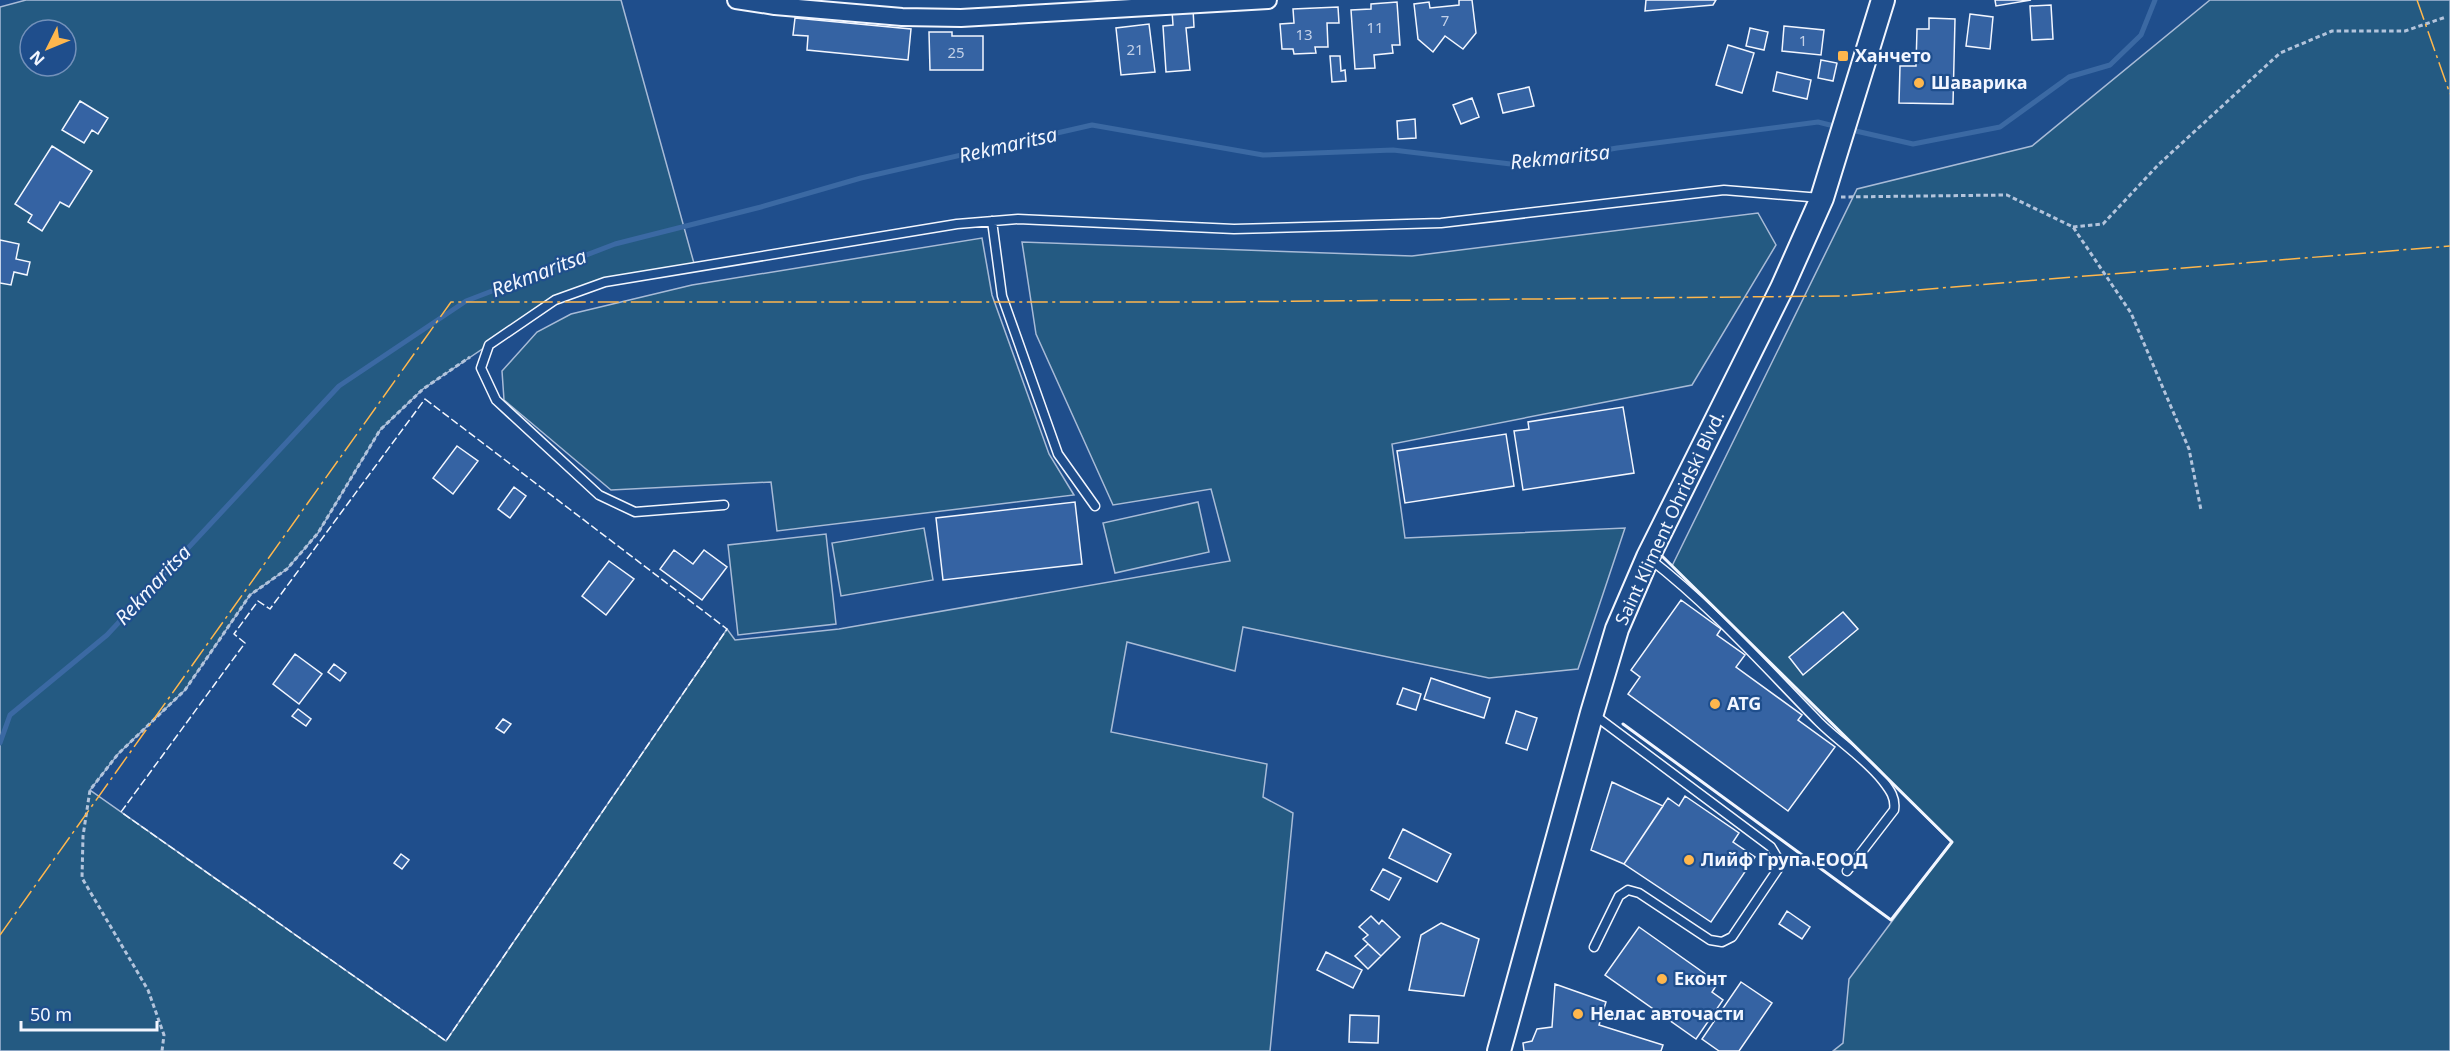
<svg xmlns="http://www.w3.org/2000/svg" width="2450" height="1051" font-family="'Noto Sans',sans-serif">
  <rect width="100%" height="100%" fill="#1f4e8c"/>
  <!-- green -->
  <path fill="#245a82" stroke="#a8bbd7" stroke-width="1.5" fill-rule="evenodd" d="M26 0H621L695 267 605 282 555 300 423 389 380 430 318 533 287 569 250 595 185 690 118 754 90 790 446 1041 727 629 735 640 839 629 1230 561 1211 489 1113 505 1036 334 1022 242 1412 256 1758 213 1776 245 1692 385 1392 444 1405 538 1625 528 1578 669 1489 678 1243 627 1235 671 1127 642 1111 732 1267 764 1263 797 1293 813 1270 1051H0V7ZM30 30H66V66H30Z
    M2210 0H2450V1051H1833L1843 1043 1849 979 1951 842 1672 566 1857 189 2032 146Z
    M982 238 992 295 1049 454 1074 495 777 531 771 482 611 490 504 400 502 371 537 332 571 314 692 285Z
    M1198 502 1209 552 1115 573 1103 523Z
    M924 528 933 580 841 596 832 543Z
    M826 534 836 624 738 635 728 545Z"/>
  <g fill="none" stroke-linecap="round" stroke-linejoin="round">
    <!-- stream -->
    <path stroke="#3b69a3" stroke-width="5" d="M1847 129 1913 144 2000 127 2069 77 2110 65 2141 35 2155 0
      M0 743 10 715 107 635 339 386 466 301 615 244 761 207 861 178 1092 125 1263 155 1393 150 1519 165 1617 148 1818 122 1838 127"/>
  </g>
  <!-- building -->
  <path fill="#3563a3" stroke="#f2f6ff" stroke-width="1.5" d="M1459 0H1472L1476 33 1463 49 1445 36 1433 52 1418 39 1414 4 1429 2 1430 8 1459 5Z
    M1646 0H1716L1713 5 1645 11Z
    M1995 0H2031L1996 6Z
    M1397 2 1400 45H1392L1393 53 1374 55 1375 68 1355 69 1351 10 1371 9V4Z
    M2051 5 2053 39 2032 40 2030 6Z
    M1338 7 1339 23H1327L1328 47H1315L1316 53 1294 54 1293 49H1282L1280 24 1294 23 1293 9Z
    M1193 9 1194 27 1186 28 1190 70 1166 72 1163 26 1173 25 1172 11Z
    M1970 14 1993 17 1990 49 1966 46Z
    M795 18 911 29 908 60 807 50 808 36 793 35Z
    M1929 18 1955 19 1953 104 1899 103 1900 66H1916L1917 29H1929Z
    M1149 24 1155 72 1121 75 1116 28Z
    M1784 26 1824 30 1821 55 1782 51Z
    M1750 28 1768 32 1764 50 1746 46Z
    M929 32H952V36H983V70H930Z
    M1728 45 1754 53 1742 93 1716 85Z
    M1330 56H1340L1341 71 1345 70 1346 81 1332 82Z
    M1821 60 1837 63 1833 81 1818 78Z
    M1777 72 1811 80 1807 99 1773 91Z
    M1529 87 1534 106 1503 113 1498 94Z
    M1472 98 1479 117 1461 124 1453 105Z
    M80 101 108 118 98 134 92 130 84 143 62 130Z
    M1415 119 1416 138 1398 139 1397 121Z
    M52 146 92 171 69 207 60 202 42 231 28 222 32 215 15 204Z
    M0 240 19 244 16 259 30 262 27 275 14 272 11 285 0 283Z
    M1623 407 1634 473 1523 490 1514 431 1529 429 1528 422Z
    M1506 434 1514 486 1405 503 1397 451Z
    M457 446 478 461 453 494 433 478Z
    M514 487 526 496 510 518 498 509Z
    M1075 502 1082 564 943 580 936 518Z
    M674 550 693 564 704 550 727 567 702 600 660 569Z
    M609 561 634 579 606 615 582 596Z
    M1681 600 1721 629 1717 635 1745 655 1736 667 1802 715 1798 720 1835 747 1788 811 1628 694 1640 677 1631 670Z
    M1843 612 1858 629 1803 675 1789 657Z
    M295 654 322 674 299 704 273 684Z
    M334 664 346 673 340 681 328 672Z
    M1431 678 1490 698 1484 718 1424 699Z
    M1403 688 1421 694 1416 710 1397 704Z
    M298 709 311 719 306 726 292 716Z
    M1516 711 1537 718 1527 750 1506 743Z
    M503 719 511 724 504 733 496 728Z
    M1612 782 1663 806 1624 864 1591 850Z
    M1685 796 1739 833 1733 842 1755 857 1711 922 1624 864 1668 798 1679 806Z
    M1403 829 1451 854 1437 882 1389 858Z
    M401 854 409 860 402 869 394 863Z
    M1383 869 1401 878 1389 900 1371 890Z
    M1787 911 1810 927 1802 939 1779 924Z
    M1371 916 1379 924 1382 920 1400 937 1381 956 1363 939 1368 935 1359 927Z
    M1441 923 1479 939 1464 996 1409 990 1421 935Z
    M1639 927 1718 983 1712 992 1723 1000 1696 1039 1605 975Z
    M1368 944 1381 956 1368 969 1355 956Z
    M1326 952 1362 970 1353 988 1317 970Z
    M1741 982 1772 1003 1739 1051H1719L1702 1039Z
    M1555 984 1606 1002 1599 1025 1663 1045 1661 1051H1524L1523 1043 1532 1041 1537 1029 1552 1027Z
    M1350 1015 1379 1016 1378 1043 1349 1042Z"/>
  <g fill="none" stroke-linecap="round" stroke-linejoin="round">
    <!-- service casing -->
    <g stroke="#f2f6ff" stroke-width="11">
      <path id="service" d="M992 221 1002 296 1058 454 1095 506
        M724 505 635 512 599 495 496 400 481 368 489 345 555 300 605 282 957 224 1018 219 1234 229 1441 223 1724 190 1821 198
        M1650 559C1712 607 1764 666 1819 722 1839 742 1865 758 1883 781 1890 790 1896 798 1894 810L1847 871
        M1593 714 1771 847 1777 857 1778 869 1732 937 1722 942 1710 940 1639 893 1628 890 1619 896 1594 947"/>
    </g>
    <!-- minor casing -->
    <g stroke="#f2f6ff" stroke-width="20">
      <path id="minor" d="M736 0 775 6 902 17 961 18 1268 0"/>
    </g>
    <!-- secondary casing -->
    <g stroke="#f2f6ff" stroke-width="26">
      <path id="secondary" d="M1499 1051 1592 713 1617 629 1648 557 1782 288 1822 198 1883 0"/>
    </g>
    <!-- path -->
    <path stroke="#b3c4dc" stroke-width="3" stroke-dasharray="4.5 3" stroke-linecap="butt" d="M1841 197 2007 195 2073 227 2131 313 2189 449 2201 510
      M2073 227 2103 224 2158 165 2280 53 2332 31H2405L2446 17
      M162 1051 164 1035 148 990 82 878 83 836 90 790 118 754 185 690 250 595 287 569 318 533 380 430 423 389 470 357"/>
    <!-- service -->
    <use href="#service" stroke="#1f4e8c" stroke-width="8"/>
    <!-- minor -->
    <use href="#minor" stroke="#1f4e8c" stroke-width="16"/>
    <!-- secondary -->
    <use href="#secondary" stroke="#1f4e8c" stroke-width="22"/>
    <!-- fence -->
    <path stroke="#f2f6ff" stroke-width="1.5" stroke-dasharray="8 3" stroke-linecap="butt" d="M425 399 727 629 446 1041 121 812 245 643 234 634 258 601 270 609Z"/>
    <!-- wall -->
    <path stroke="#f2f6ff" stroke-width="3" d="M1623 724 1891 920 1952 842 1662 556"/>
    <!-- power -->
    <path stroke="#ffb74d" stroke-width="1.5" stroke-dasharray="21 4.5 3 4.5" stroke-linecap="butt" d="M2417 0 2450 94
      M0 935 451 302H1216L1844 296 2450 246"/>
  </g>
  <!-- markers -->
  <g fill="#ffb74d" stroke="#1f4e8c" stroke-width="2">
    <rect x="1837" y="50" width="12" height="12" rx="3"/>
    <circle cx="1919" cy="83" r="6"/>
    <circle cx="1715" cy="704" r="6"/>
    <circle cx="1689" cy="860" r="6"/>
    <circle cx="1662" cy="979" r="6"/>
    <circle cx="1578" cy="1014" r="6"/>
  </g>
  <g text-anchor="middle" stroke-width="4.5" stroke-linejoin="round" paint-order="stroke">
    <!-- number labels -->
    <g font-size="15" fill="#c3d1e8">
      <text x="1445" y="26">7</text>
      <text x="1375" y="33">11</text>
      <text x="1304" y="40">13</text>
      <text x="1803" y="46">1</text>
      <text x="1135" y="55">21</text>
      <text x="956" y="58">25</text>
    </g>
    <!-- poi labels -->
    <g font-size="18" font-weight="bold" fill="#f2f6ff" stroke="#1f4e8c" text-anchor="start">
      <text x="1855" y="62">Ханчето</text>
      <text x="1931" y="89">Шаварика</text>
      <text x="1727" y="710">ATG</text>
      <text x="1701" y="866">Лийф Група ЕООД</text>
      <text x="1674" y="985">Еконт</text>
      <text x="1590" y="1020">Нелас авточасти</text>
    </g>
    <!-- street labels -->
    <g font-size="18" fill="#f2f6ff" stroke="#1f4e8c">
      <text transform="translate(1670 518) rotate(-65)" y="6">Saint Kliment Ohridski Blvd.</text>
    </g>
    <!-- water labels -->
    <g font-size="20" font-style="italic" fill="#f2f6ff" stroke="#1f4e8c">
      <text transform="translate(1008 145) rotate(-13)" y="7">Rekmaritsa</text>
      <text transform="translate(1560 157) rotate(-6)" y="7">Rekmaritsa</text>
      <text transform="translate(539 273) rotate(-21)" y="7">Rekmaritsa</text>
      <text transform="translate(153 585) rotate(-47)" y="7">Rekmaritsa</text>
    </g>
  </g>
  <!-- north arrow -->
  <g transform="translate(48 48) rotate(227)"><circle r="28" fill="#1f4e8c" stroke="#7391ba" stroke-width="1.5"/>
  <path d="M0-4.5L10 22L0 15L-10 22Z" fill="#ffb74d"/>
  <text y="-9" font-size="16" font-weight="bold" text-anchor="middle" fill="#f2f6ff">N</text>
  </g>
  <!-- scale -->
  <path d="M21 1021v9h136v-9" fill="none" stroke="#f2f6ff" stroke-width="3"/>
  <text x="30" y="1021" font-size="18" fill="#f2f6ff" stroke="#1f4e8c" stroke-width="4.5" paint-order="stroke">50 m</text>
</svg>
